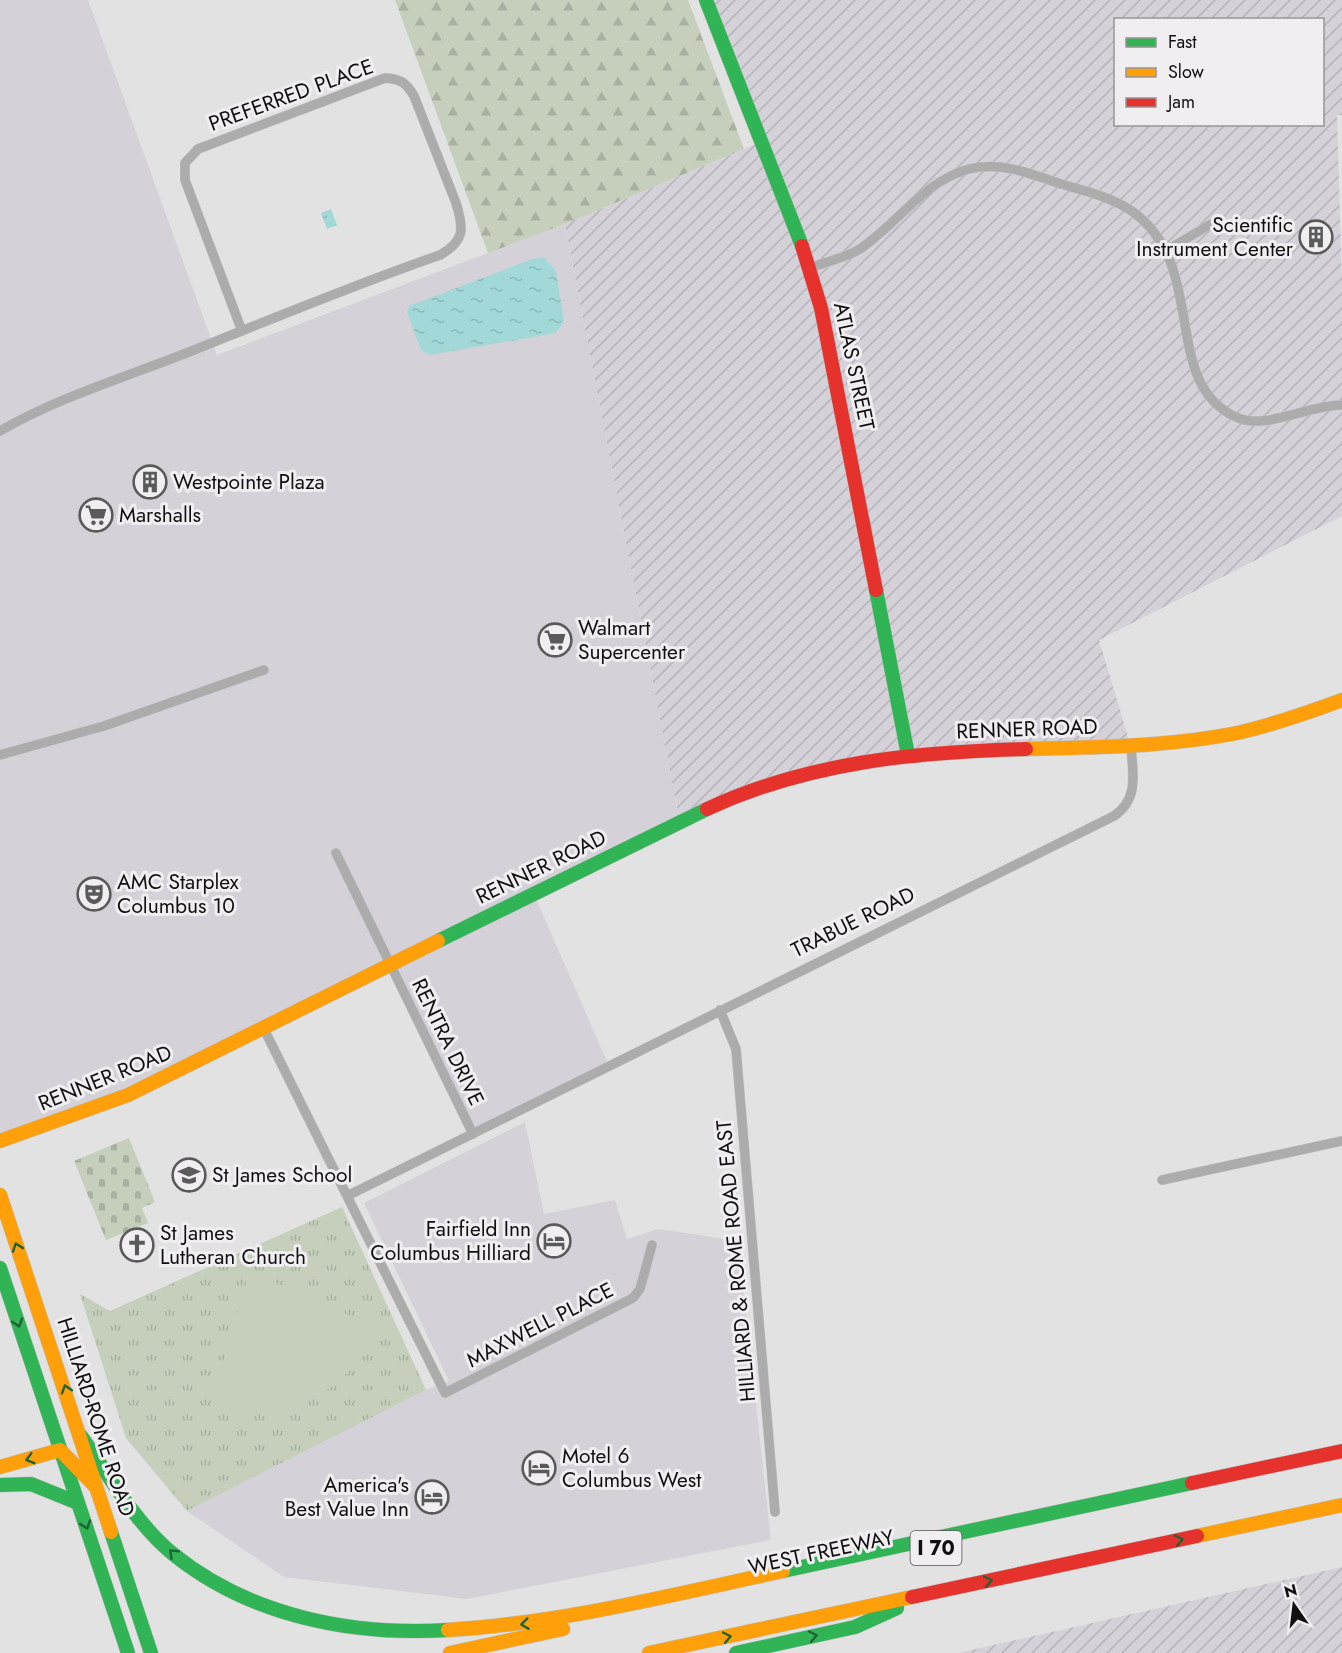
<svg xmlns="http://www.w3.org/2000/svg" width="1342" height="1653" font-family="Jost,sans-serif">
  <defs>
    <pattern id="industrial-furrows" width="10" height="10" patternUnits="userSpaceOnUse" patternTransform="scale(1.5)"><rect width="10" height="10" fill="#d4d2d8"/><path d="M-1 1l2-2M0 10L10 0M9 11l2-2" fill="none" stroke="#b5b3b8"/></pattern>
    <pattern id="grass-tufts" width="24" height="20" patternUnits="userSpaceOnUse" patternTransform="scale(1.5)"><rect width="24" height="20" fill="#c5cfbc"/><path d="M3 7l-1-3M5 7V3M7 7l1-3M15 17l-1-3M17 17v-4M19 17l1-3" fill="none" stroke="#a8b1a1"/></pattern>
    <pattern id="forest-firs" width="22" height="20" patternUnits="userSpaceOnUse" patternTransform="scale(1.5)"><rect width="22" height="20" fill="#c5cfbc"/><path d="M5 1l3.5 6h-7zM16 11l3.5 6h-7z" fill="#a8b1a1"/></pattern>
    <pattern id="cemetery-stones" width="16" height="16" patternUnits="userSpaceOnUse" patternTransform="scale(1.5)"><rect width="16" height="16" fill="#c5cfbc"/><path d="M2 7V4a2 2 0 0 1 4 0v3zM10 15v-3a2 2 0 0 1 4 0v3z" fill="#a8b1a1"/></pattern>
    <pattern id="water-ripples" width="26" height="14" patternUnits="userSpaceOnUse" patternTransform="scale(1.5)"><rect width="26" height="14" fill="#a2d8d8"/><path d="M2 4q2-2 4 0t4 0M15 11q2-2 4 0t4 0" fill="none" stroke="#8ab8b8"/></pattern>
  </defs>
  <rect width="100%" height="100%" fill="#e2e2e3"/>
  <!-- built -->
  <path fill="#d4d2d8" d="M0 0H88L217 355 565 224 680 823 534 894 609 1066 473 1134 391 966 162 1079 0 1141Z
    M525 1122 544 1214 615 1200 627 1239 659 1229 738 1241 771 1540 467 1599 284 1577 187 1511 426 1390 449 1381 364 1203Z"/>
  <!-- industrial -->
  <path fill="url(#industrial-furrows)" fill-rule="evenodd" d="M706 0H1342V115H1337L1342 281V516L1099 640 1131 747 919 754 796 776 680 823 565 224 761 142ZM1116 20H1322V124H1116Z
    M1342 1567V1653H958Z"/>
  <!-- grass -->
  <path fill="url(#grass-tufts)" d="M342 1207 426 1390 187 1511 126 1438 80 1294 110 1311Z"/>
  <!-- forest -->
  <path fill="url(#forest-firs)" d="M395 0H688L744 149 565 224 488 253Z"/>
  <!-- cemetery -->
  <path fill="url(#cemetery-stones)" d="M129 1138 155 1202 142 1208 148 1223 106 1240 74 1161Z"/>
  <!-- garden -->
  <path fill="#c5cfbc" d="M249 1271 377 1327 356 1365 331 1387 296 1406 256 1410 211 1405Z"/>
  <!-- water -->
  <path fill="url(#water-ripples)" d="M331 209 337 225 327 229 321 213Z
    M544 257 556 271 564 321 556 333 430 355 421 350 407 312 409 306 532 259Z"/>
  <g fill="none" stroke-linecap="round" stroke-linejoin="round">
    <!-- street casing -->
    <g stroke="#c1c0c1" stroke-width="10">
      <path id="street" d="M1167 250 1211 224
        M809 268C825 262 845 258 860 249 897 224 924 181 969 169 1001 161 1031 174 1061 184 1085 191 1112 197 1133 212 1209 266 1160 383 1236 417 1265 431 1307 405 1342 405
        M0 431C59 397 126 377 189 352 272 319 356 284 440 255 465 241 464 229 456 203L414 96C406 82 400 79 385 78L198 149 185 163V180L242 331
        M0 755 104 726 264 670
        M336 853 473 1134
        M720 1010 736 1049 775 1512
        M264 1029 445 1393 633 1298 640 1289 652 1245
        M1162 1180 1342 1141
        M347 1196 1114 816C1139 799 1133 774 1131 747"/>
    </g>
    <!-- fast casing -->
    <g stroke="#c1c0c1" stroke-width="15">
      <path id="fast" d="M706 0 802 246
        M876 590 908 755
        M438 941 707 809
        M0 1268 128 1653
        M81 1436C109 1475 135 1523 173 1554 250 1616 351 1636 448 1630
        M0 1485 31 1484 78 1503
        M111 1532 151 1653
        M783 1571 1192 1483
        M736 1653 855 1627 897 1608"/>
    </g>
    <!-- slow casing -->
    <g stroke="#c1c0c1" stroke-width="15">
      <path id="slow" d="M1026 749C1096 747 1167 747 1237 733 1273 725 1307 713 1342 700
        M0 1141 128 1095 438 941
        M0 1195 111 1532
        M0 1467 60 1450 96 1487
        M1197 1536 1342 1505
        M448 1630C561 1623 672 1595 783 1571
        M450 1653 563 1629
        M649 1653 912 1597"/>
    </g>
    <!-- jam casing -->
    <g stroke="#c1c0c1" stroke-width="15">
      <path id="jam" d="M802 246 821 308 876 590
        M707 809C808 762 915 752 1026 749
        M1192 1483 1342 1451
        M912 1597 1197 1536"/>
    </g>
    <!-- street -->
    <use href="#street" stroke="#acacad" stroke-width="9"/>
    <!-- fast -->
    <use href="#fast" stroke="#30b455" stroke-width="14"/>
    <!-- slow -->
    <use href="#slow" stroke="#ff9f0a" stroke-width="14"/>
    <!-- jam -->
    <use href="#jam" stroke="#e5322d" stroke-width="14"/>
  </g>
  <!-- one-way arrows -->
  <defs><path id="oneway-chevron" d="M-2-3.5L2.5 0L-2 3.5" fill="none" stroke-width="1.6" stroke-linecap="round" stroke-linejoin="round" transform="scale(1.5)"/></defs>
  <g stroke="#206233">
    <use href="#oneway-chevron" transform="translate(17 1247) rotate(-109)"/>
    <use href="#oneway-chevron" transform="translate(18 1323) rotate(72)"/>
    <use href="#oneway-chevron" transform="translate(66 1389) rotate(-108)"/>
    <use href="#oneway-chevron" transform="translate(30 1459) rotate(164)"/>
    <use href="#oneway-chevron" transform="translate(86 1525) rotate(71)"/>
    <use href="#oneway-chevron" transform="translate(1179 1540) rotate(-12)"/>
    <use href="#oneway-chevron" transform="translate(173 1553) rotate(-136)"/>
    <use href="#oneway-chevron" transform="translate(988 1581) rotate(-12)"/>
    <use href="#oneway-chevron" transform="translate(525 1624) rotate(173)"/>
    <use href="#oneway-chevron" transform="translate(813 1636) rotate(-12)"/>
    <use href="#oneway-chevron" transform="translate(727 1637) rotate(-12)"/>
  </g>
  <!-- icons -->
  <defs>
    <g id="building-ring" transform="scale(1.725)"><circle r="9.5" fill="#f0eef1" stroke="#5a5a5a" stroke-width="1.5"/><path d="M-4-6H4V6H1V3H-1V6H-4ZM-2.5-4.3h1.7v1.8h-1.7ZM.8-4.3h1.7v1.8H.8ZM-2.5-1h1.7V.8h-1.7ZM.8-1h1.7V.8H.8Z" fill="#5a5a5a"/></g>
    <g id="supermarket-ring" transform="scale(1.725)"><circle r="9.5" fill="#f0eef1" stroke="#5a5a5a" stroke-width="1.5"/><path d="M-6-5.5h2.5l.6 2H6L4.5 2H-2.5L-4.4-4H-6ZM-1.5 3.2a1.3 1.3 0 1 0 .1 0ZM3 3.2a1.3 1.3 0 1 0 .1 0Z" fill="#5a5a5a"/></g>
    <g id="theatre-ring" transform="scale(1.725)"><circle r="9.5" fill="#f0eef1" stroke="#5a5a5a" stroke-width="1.5"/><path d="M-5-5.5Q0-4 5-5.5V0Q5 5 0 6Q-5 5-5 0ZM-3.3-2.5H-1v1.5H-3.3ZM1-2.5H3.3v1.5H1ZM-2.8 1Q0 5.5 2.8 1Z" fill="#5a5a5a"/></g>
    <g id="school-ring" transform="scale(1.725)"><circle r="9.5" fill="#f0eef1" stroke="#5a5a5a" stroke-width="1.5"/><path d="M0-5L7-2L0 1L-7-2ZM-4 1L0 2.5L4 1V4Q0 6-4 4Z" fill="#5a5a5a"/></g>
    <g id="hotel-ring" transform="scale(1.725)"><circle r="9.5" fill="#f0eef1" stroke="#5a5a5a" stroke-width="1.5"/><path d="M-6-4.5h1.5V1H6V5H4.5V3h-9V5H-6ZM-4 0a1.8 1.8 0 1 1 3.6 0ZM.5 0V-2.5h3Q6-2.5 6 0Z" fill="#5a5a5a"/></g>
    <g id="church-ring" transform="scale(1.725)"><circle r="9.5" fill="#f0eef1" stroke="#5a5a5a" stroke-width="1.5"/><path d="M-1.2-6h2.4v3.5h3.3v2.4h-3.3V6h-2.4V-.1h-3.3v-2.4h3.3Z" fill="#5a5a5a"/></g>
  </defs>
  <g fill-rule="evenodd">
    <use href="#building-ring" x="1316" y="237"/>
    <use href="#building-ring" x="150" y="482"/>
    <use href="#supermarket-ring" x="96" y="515"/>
    <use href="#supermarket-ring" x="555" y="640"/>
    <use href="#theatre-ring" x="94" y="894"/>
    <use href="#school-ring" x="189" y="1175"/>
    <use href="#hotel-ring" x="554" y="1241"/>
    <use href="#church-ring" x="137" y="1245"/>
    <use href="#hotel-ring" x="539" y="1468"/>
    <use href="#hotel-ring" x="432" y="1497"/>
  </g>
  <g text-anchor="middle" stroke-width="6" stroke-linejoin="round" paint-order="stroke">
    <!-- shield labels -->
    <rect fill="#f0eef1" stroke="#545354" stroke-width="1.5" x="910.5" y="1531" width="51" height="34" rx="4.5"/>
    <g font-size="20" font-weight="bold" fill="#111011">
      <text x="936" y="1555">I 70</text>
    </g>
    <!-- street labels -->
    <g font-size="21" fill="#111011" stroke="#f0eef1">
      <text transform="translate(291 95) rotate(-20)" y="7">PREFERRED PLACE</text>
      <text transform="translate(854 366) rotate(78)" y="7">ATLAS STREET</text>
      <text transform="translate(1027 729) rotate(-2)" y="7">RENNER ROAD</text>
      <text transform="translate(541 867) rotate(-26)" y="7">RENNER ROAD</text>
      <text transform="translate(853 922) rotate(-26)" y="7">TRABUE ROAD</text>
      <text transform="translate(448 1042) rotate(64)" y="7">RENTRA DRIVE</text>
      <text transform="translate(105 1078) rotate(-22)" y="7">RENNER ROAD</text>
      <text transform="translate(736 1261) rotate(-95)" y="7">HILLIARD &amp; ROME ROAD EAST</text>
      <text transform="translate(540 1325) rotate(-27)" y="7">MAXWELL PLACE</text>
      <text transform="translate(96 1417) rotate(72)" y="7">HILLIARD-ROME ROAD</text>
      <text transform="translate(821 1552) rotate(-12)" y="7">WEST FREEWAY</text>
    </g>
    <!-- poi labels -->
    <g font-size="21" fill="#111011" stroke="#f0eef1" text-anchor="start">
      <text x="1293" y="232" text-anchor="end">Scientific<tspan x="1293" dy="24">Instrument Center</tspan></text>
      <text x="173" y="489">Westpointe Plaza</text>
      <text x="119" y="522">Marshalls</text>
      <text x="578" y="635">Walmart<tspan x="578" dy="24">Supercenter</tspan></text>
      <text x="117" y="889">AMC Starplex<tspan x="117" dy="24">Columbus 10</tspan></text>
      <text x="212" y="1182">St James School</text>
      <text x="531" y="1236" text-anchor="end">Fairfield Inn<tspan x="531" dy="24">Columbus Hilliard</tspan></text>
      <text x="160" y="1240">St James<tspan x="160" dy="24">Lutheran Church</tspan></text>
      <text x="562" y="1463">Motel 6<tspan x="562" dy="24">Columbus West</tspan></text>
      <text x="409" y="1492" text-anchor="end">America's<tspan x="409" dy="24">Best Value Inn</tspan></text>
    </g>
  </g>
  <!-- legend -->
  <rect x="1114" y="18" width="210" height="108" fill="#f0eef1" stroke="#979597" stroke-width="1.5"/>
  <rect x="1126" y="38" width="30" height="9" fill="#30b455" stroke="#979597" stroke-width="1.5"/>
  <text x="1168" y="48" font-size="18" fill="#111011">Fast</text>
  <rect x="1126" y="68" width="30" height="9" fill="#ff9f0a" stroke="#979597" stroke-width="1.5"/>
  <text x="1168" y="78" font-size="18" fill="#111011">Slow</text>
  <rect x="1126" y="98" width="30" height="9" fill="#e5322d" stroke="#979597" stroke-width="1.5"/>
  <text x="1168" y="108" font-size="18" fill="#111011">Jam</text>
  <!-- north arrow -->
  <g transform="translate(1294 1605) rotate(346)" stroke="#f0eef1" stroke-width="4.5" paint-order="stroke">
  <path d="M0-4.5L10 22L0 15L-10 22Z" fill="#111011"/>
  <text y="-9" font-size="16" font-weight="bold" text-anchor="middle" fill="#111011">N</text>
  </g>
</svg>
